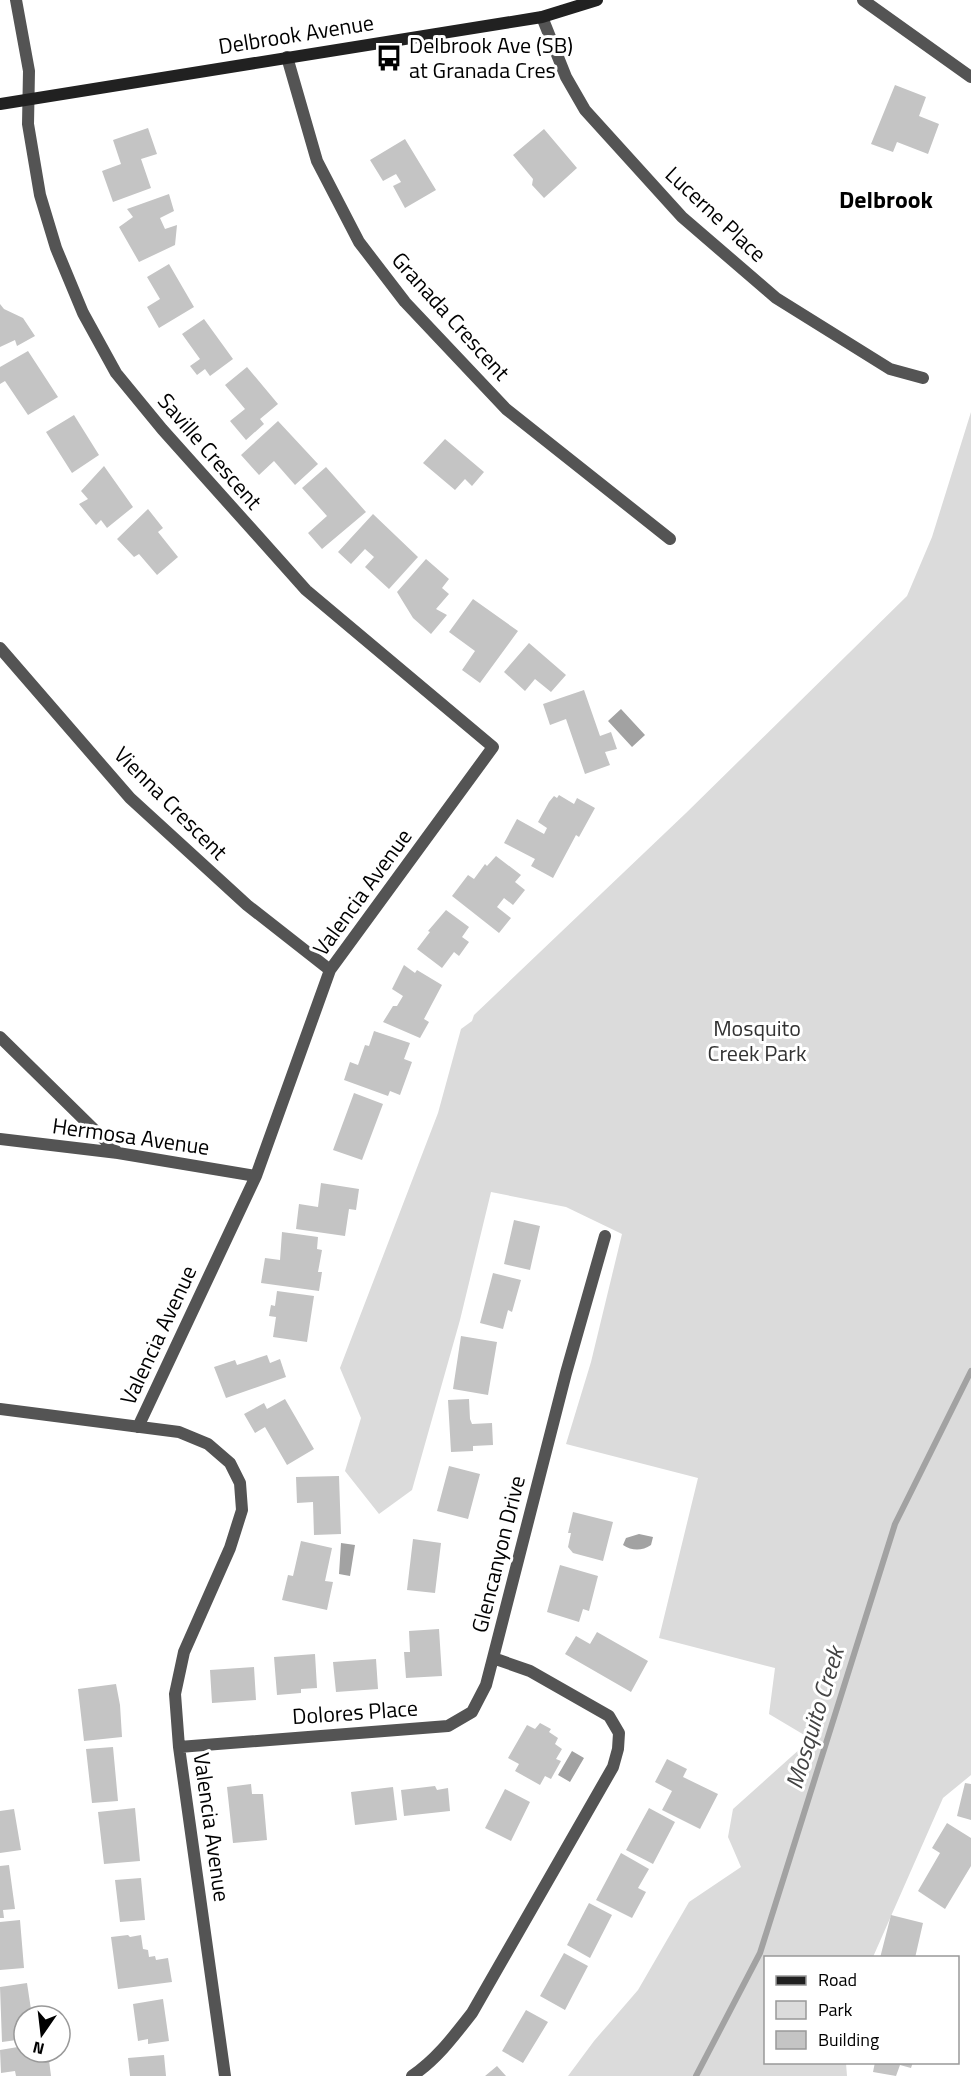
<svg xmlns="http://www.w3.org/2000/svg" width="971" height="2076" font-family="'Titillium Web',sans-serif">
  <rect width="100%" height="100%" fill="#fff"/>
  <!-- green -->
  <path fill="#dbdbdb" d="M971 412V1775L943 1798 873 1957 766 1958V2062L846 2063 847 2076H568L594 2041 638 1990 689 1902 741 1867 728 1837 733 1809 811 1739 769 1714 775 1668 659 1638 698 1478 566 1444 591 1362 622 1234 566 1207 491 1192 460 1320 412 1490 379 1514 345 1471 361 1418 340 1368 438 1113 461 1029 472 1021 474 1015 686 813 907 596 932 537Z"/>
  <!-- water -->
  <path fill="#a2a2a2" d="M621 709 645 735 632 747 608 721Z
    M639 1534 653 1537 651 1545C642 1551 632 1551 623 1545L626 1538Z
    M341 1543 355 1545 350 1576 339 1574Z
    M572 1751 584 1758 570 1782 558 1775Z"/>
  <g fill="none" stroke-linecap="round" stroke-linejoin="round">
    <!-- stream -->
    <path stroke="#a2a2a2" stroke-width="6" d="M696 2076 760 1953 895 1524 971 1371"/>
  </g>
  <!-- building -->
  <path fill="#c4c4c4" d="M895 85 926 97 919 116 939 124 928 154 897 142 893 152 871 144Z
    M148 128 157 154 141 159 151 188 113 202 102 171 121 164 113 140Z
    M544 129 577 168 544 198 532 185 533 179 513 155Z
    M405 139 436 190 405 208 393 186 401 182 396 174 383 181 370 160Z
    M169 194 174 211 160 218 165 229 177 225 175 245 139 262 119 227 133 217 127 209Z
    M169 264 194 307 159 328 147 307 160 299 147 277Z
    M0 304 4 309 23 318 35 336 17 346 15 340 0 347Z
    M204 319 233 359 210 376 205 369 197 375 190 366 200 359 182 334Z
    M28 351 58 397 28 415 5 381 0 384V367Z
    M247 367 278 404 260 419 264 424 246 440 230 421 245 409 225 385Z
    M74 415 99 455 72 473 46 432Z
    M278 421 318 464 295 485 274 461 259 475 241 455Z
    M445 439 484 472 472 486 465 479 455 490 423 463Z
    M104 466 133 507 107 528 101 520 96 525 79 504 88 499 81 491Z
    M326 467 366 512 322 549 308 533 327 516 302 488Z
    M148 509 163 528 158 532 178 557 157 575 139 554 134 557 117 539Z
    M373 514 418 557 389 589 365 567 374 557 365 549 351 564 338 552Z
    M426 559 449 579 442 588 449 594 436 609 447 615 431 634 413 618 397 592Z
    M473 599 518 631 480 683 462 670 475 651 449 632Z
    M529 643 566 675 551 692 535 679 525 691 504 672Z
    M584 690 600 736 611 732 617 749 605 752 610 765 585 774 566 719 550 725 543 704Z
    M559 795 574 804 577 798 595 808 579 837 576 835 553 878 531 866 535 859 504 843 517 819 544 834 547 828 538 822 549 802 554 796 557 798Z
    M496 856 521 875 515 882 525 890 513 905 504 898 497 907 511 918 499 933 452 896 468 875 474 879 485 864 487 866Z
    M446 910 469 927 462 937 469 942 459 956 454 952 442 968 417 949 430 932 428 931Z
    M404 965 415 973 417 970 442 985 424 1019 429 1022 420 1038 383 1022 393 1006H397L403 996 392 989Z
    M374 1031 410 1043 404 1059 412 1062 400 1095 390 1091 388 1096 344 1080 350 1062 358 1065 365 1045 369 1046Z
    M354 1093 383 1104 362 1160 333 1150Z
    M321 1183 359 1189 356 1210 349 1209 345 1236 296 1229 299 1204 318 1207Z
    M514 1220 540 1226 530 1270 504 1264Z
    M282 1232 318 1237 317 1249 322 1250 318 1272H322L319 1291 261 1283 265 1258 280 1260Z
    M493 1273 521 1280 512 1312 508 1310 503 1329 480 1323Z
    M277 1291 314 1296 307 1342 273 1337 276 1317 269 1316 271 1305 275 1306Z
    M461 1336 497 1342 488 1395 453 1389Z
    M267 1355 270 1363 280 1359 286 1377 226 1398 214 1367 235 1360 237 1365Z
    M285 1399 314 1449 287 1465 265 1427 255 1433 244 1414 264 1403 267 1409Z
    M469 1399 470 1419 472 1424 492 1423 493 1445 473 1446V1451L451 1452 448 1400Z
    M449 1466 480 1474 468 1519 437 1511Z
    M339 1476 341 1534 314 1535 313 1502 297 1503 296 1477Z
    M573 1512 613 1522 603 1561 573 1553 568 1547 571 1533H568Z
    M413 1539 441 1543 435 1593 407 1590Z
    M301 1541 332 1548 325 1581 333 1582 327 1610 282 1600 288 1575 293 1576Z
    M560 1565 598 1576 589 1611 583 1609 579 1622 547 1612Z
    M439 1629 442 1676 406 1678 404 1652H410L409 1631Z
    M597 1632 648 1661 631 1692 565 1654 576 1636 590 1644Z
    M315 1654 317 1688 301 1689V1693L277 1695 274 1657Z
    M376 1659 378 1689 336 1692 333 1662Z
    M254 1667 256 1700 212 1703 210 1670Z
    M116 1684 120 1705 122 1737 84 1741 78 1689Z
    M540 1723 551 1729 549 1732 558 1738 555 1744 562 1749 556 1759 561 1761 551 1779 545 1776 540 1785 515 1771 519 1764 508 1758 527 1725 535 1729Z
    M113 1747 118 1801 92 1803 86 1749Z
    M667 1759 687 1769 683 1777 718 1794 700 1829 662 1810 672 1791 655 1782Z
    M965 1783 971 1784V1820L957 1816Z
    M251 1784 252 1794H263L267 1840 233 1843 227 1787Z
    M435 1786 437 1790 448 1788 450 1811 404 1816 401 1790Z
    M393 1787 397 1820 355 1825 351 1792Z
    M505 1789 530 1802 511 1841 485 1828Z
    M135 1808 140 1861 104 1864 98 1812Z
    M649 1808 675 1822 653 1864 626 1850Z
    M14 1809 21 1850 0 1853V1811Z
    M947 1823 971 1838V1866L945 1909 918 1891 940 1853 932 1848Z
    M621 1853 649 1869 638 1888 646 1892 632 1918 596 1900Z
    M9 1865 15 1909 3 1910 4 1918H0V1866Z
    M141 1878 145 1920 120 1922 115 1880Z
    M589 1903 612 1915 590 1958 567 1945Z
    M891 1915 923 1923 915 1958H880Z
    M20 1920 24 1968 0 1970V1922Z
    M128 1935 130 1937 141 1935 143 1949 148 1950 149 1957 155 1956 156 1960 168 1958 172 1982 118 1989 111 1937Z
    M564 1953 588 1966 565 2010 540 1996Z
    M27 1983 32 2016H24V2039L2 2042 0 1987Z
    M163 1999 169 2041 148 2044V2039L138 2041 133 2004Z
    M526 2010 548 2022 523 2063 502 2051Z
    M24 2046V2052H48L51 2076H16L15 2071 1 2073 0 2050Z
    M164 2055 166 2076H130L128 2058Z
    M875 2062H913L911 2068 900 2065 896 2076 873 2072Z
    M497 2066 506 2076H485Z"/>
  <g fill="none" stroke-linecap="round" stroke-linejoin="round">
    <!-- street -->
    <path stroke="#545454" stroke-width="12" d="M16 0 29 71 28 124 40 195 56 248 83 313 116 373 162 429 306 590 493 747 330 970 256 1176 138 1427
      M863 0 971 77
      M542 17 566 77 585 110 682 217 776 298 890 369 923 378
      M287 57 317 161 359 242 405 302 506 409 670 539
      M0 648 130 798 247 905 330 970
      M0 1037 118 1153
      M0 1139 118 1153 256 1176
      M0 1409 179 1432 208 1444 230 1463 240 1483 242 1510 230 1548 184 1652 175 1694 179 1747 225 2076
      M179 1747 448 1726 472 1712 486 1685 493 1658
      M412 2076C437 2059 454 2036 472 2013L613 1767 618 1749 619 1733 609 1716 530 1671 493 1658 566 1373 605 1236"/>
    <!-- secondary -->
    <path stroke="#212121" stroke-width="12" d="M0 104 542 17 597 0"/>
  </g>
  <!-- icons -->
  <defs>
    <g id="bus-bare" transform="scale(2.07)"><path d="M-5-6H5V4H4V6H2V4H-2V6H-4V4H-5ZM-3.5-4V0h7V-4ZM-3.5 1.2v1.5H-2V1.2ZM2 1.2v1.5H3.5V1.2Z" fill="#000" stroke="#fff" stroke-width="2.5" paint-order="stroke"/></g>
  </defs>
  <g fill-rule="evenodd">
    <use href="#bus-bare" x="389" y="58"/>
  </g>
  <g text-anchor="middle" stroke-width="6" stroke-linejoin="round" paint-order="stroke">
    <!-- street labels -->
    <g font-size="22" fill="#000" stroke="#fff">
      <text transform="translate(296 34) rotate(-9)" y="8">Delbrook Avenue</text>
      <text transform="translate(716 214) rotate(43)" y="8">Lucerne Place</text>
      <text transform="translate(451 316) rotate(48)" y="8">Granada Crescent</text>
      <text transform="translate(210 451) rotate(49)" y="8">Saville Crescent</text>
      <text transform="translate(171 803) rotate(45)" y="8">Vienna Crescent</text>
      <text transform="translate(362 892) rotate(-54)" y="8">Valencia Avenue</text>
      <text transform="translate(131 1136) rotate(8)" y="8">Hermosa Avenue</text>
      <text transform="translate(158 1335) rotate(-65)" y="8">Valencia Avenue</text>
      <text transform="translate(498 1554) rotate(-76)" y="8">Glencanyon Drive</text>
      <text transform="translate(355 1712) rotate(-4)" y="8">Dolores Place</text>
      <text transform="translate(212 1827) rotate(82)" y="8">Valencia Avenue</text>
    </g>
    <!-- poi labels -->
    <g font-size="22" fill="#000" stroke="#fff" text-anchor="start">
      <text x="409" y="53">Delbrook Ave (SB)<tspan x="409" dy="25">at Granada Cres</tspan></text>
    </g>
    <!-- park labels -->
    <g font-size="22" fill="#323232" stroke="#fff">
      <text x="757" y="1036">Mosquito<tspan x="757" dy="25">Creek Park</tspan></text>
    </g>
    <!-- neighbourhood labels -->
    <g font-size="24" font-weight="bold" fill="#000" stroke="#fff">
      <text x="886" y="208">Delbrook</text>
    </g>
    <!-- water labels -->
    <g font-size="24" font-style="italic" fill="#434343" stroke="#fff">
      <text transform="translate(815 1718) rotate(-73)" y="8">Mosquito Creek</text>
    </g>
  </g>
  <!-- legend -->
  <rect x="764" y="1956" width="195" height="108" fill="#ffffff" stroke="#999999" stroke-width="1.5"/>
  <rect x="776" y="1976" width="30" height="9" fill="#212121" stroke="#999999" stroke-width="1.5"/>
  <text x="818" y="1986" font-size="18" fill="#000000">Road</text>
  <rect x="776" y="2001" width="30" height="18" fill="#dbdbdb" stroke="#999999" stroke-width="1.5"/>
  <text x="818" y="2016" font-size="18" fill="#000000">Park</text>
  <rect x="776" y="2031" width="30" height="18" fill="#c4c4c4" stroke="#999999" stroke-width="1.5"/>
  <text x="818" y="2046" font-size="18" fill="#000000">Building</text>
  <!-- north arrow -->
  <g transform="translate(42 2034) rotate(194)"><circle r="28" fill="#ffffff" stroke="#999999" stroke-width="1.5"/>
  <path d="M0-4.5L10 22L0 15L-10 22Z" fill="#000000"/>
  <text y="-9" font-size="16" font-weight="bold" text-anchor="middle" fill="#000000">N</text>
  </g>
</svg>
